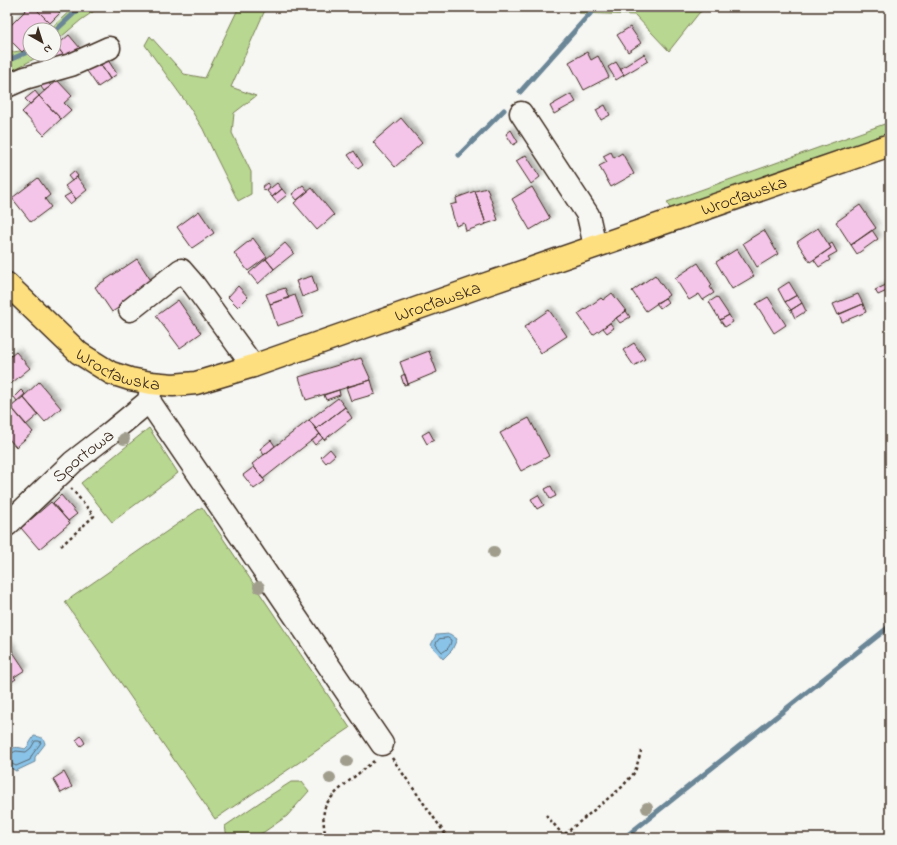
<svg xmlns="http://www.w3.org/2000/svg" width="897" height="845" font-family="'Indie Flower',sans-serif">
  <defs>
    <filter id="shadow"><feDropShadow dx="3.5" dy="-3.5" stdDeviation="2" flood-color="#0004"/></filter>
  </defs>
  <rect width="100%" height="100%" fill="#f6f6f2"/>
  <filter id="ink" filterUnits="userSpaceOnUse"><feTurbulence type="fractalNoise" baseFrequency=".025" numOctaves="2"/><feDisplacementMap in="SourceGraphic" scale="8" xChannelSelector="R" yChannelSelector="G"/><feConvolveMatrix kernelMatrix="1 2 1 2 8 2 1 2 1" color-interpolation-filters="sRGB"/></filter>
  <g filter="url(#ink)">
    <!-- green -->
    <path fill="#b8d790" stroke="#7a8057" d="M73 7H100L81 20 54 43V30H49L73 8Z
      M239 7H259L265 10 231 87 256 96 234 113 232 133 251 172V194L238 201 215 155 203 129 190 108 145 45 150 36 184 74 205 78Z
      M584 7H707L699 13 669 51 635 15 579 13Z
      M30 46V54H42L38 57 7 73V53L26 50Z
      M890 122V136L671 211 667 202Z
      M149 428 178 473 112 522 81 483Z
      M202 507 350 728 215 819 65 602Z
      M291 782H302L309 791 287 816 264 832 252 838H228L227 837 225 826 266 798Z"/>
    <!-- water -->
    <path fill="#89c3e8" stroke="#6a8697" d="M450 634 457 639 452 650 443 659 431 645 436 635Z
      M34 736C40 737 44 737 45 744L35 757V762L16 771 7 766V752C13 746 18 747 25 749L28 746Z"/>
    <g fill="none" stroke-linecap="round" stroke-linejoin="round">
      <!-- shore -->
      <path stroke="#5a676f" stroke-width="1" d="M448 638 451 640C451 645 447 651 442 652L436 645V643L439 639Z
        M7 754H10L16 751 26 752 31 748 35 741H39L41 742 40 744 32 755 30 760 16 766 10 763H7"/>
      <!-- stream -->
      <path stroke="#6a8697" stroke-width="5" d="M54 32 81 7
        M7 61 30 51
        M520 92 596 7
        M459 155 504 110
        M624 838 890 626"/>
    </g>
    <!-- building -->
    <path fill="#f4c5e8" stroke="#3b2a1e" filter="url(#shadow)" d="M29 7H34L50 23 43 30H30V44L22 52 7 37V29Z
      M34 7H54L60 13 50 23Z
      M630 27 641 43 628 52 617 35Z
      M69 35 80 48 67 59 56 46Z
      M56 46 67 59 54 69 43 56 45 54H54V47Z
      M587 52 591 60 598 56 609 77 584 90 569 62Z
      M644 54 648 61 624 75 620 69Z
      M106 57 117 74 110 79 99 62Z
      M99 62 110 79 98 87 87 71Z
      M616 62 624 75 616 80 608 67Z
      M57 80 72 96 64 103 71 110 61 119 39 96Z
      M47 81 51 86 44 91 41 87Z
      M35 91 39 96 30 104 25 99Z
      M571 94 576 102 554 114 550 106Z
      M39 96 61 119 44 135 22 112Z
      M605 105 610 115 601 120 596 110Z
      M401 118 422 143 395 167 373 142Z
      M511 130 518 142 513 145 506 134Z
      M354 151 363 165 358 169 348 155Z
      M611 152 614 158 622 153 634 174 611 187 599 166 607 162 603 156Z
      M526 155 540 177 531 184 516 161Z
      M74 171 78 176 72 181 68 176Z
      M77 177 87 190 76 199 65 186Z
      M38 178 50 195 45 199 51 207 31 222 12 198Z
      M267 183 270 187 265 191 262 187Z
      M277 183 282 189 272 197 267 191Z
      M303 185 308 191 297 200 292 194Z
      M532 187 550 218 530 230 512 199Z
      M312 188 334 215 317 230 294 203Z
      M487 188 498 220 486 224 475 191Z
      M282 189 287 195 277 203 272 197Z
      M475 191 486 224 466 231 464 223 456 226 450 205 457 203 456 198Z
      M71 193 76 199 70 204 64 197Z
      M860 205 876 228 851 245 836 222Z
      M199 211 214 233 192 248 177 227Z
      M818 228 831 248 810 262 797 242Z
      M764 230 778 254 757 267 743 243Z
      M872 230 878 239 857 254 851 245Z
      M253 238 267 257 248 271 234 253Z
      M285 243 294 253 274 269 266 259Z
      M832 243 837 252 828 257 830 260 819 267 814 260 831 248 829 245Z
      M737 249 754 276 732 289 716 262Z
      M137 259 154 285 112 312 95 287Z
      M266 259 274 269 258 284 249 273Z
      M698 263 712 285 710 287 714 293 703 300 699 294 689 300 675 278Z
      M655 275 669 295 646 311 632 291Z
      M312 276 317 291 302 297 296 281Z
      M789 282 797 295 785 302 778 289Z
      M886 285 889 290 878 295 875 290Z
      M238 286 248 297 238 307 228 297Z
      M285 288 289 298 270 304 266 294Z
      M612 293 626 311 593 335 578 314 601 298 603 300Z
      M858 294 863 304 838 315 833 304Z
      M295 295 303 317 277 326 270 304Z
      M797 295 802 303 791 310 785 302Z
      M717 297 729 315 720 320 709 302Z
      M768 297 786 325 774 333 756 304Z
      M665 298 668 302 660 308 656 303Z
      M178 300 201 333 180 348 156 316Z
      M802 303 806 311 795 318 791 310Z
      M863 304 866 312 842 322 839 314Z
      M549 310 567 336 541 353 524 327Z
      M626 311 630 317 620 323 616 318Z
      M729 315 733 322 725 327 720 320Z
      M610 323 614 328 607 333 603 328Z
      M634 343 645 359 634 366 623 350Z
      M429 351 437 372 408 384 400 362Z
      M16 352 30 368 7 387V359Z
      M361 358 371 380 306 400 299 377Z
      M405 374 408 384 404 385 401 376Z
      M371 380 375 394 351 401 346 387Z
      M39 382 61 408 45 422 23 397Z
      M21 390 25 394 17 401 14 397Z
      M339 390 340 395 326 400 324 395Z
      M23 397 38 415 26 425 11 407Z
      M338 398 345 407 316 429 309 420Z
      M11 407 33 432 16 447 7 437V410Z
      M345 407 352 418 324 440 316 429Z
      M529 418 549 456 521 471 500 433Z
      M309 420 320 434 263 479 252 464Z
      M429 431 434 440 427 444 422 435Z
      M320 434 323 438 315 445 312 441Z
      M271 440 275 446 264 455 260 449Z
      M330 449 335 455 326 463 321 457Z
      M254 467 265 481 254 489 243 475Z
      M551 486 556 496 550 499 545 489Z
      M61 495 77 514 68 521 53 503Z
      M538 495 544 505 537 509 531 499Z
      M51 502 70 523 39 549 21 528Z
      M7 643 25 670 14 677 16 679 7 685Z
      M81 736 85 743 81 746 76 740Z
      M64 772 72 787 61 793 53 779Z"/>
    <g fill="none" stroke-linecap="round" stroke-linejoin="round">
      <!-- minor casing -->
      <g stroke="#3b2a1e" stroke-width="25">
        <g id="minor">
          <path d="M7 86 25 78 71 65 109 48"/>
          <path d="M521 113 588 215 595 246"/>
          <path d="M130 310 181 270 194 285 253 366"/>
          <path d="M149 401 382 744"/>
          <path id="s1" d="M7 525 73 462 109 434 149 401 151 387"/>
        </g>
      </g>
      <!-- major casing -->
      <g stroke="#3b2a1e" stroke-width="25">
        <g id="major">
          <path id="s2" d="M7 284 79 353 111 373 130 379 151 383 173 385 196 383 253 366 478 287 890 145"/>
        </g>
      </g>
      <!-- path -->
      <path stroke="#3b2a1e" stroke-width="2.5" stroke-dasharray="3 3" stroke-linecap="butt" d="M61 546 94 516 71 488
        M392 758 448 838
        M546 815 563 835
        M326 838C324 829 322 816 325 807 330 794 362 771 374 761
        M560 838 622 787 635 772 641 751"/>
      <!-- minor -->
      <use href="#minor" stroke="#f6f6f2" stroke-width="22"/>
      <!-- major -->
      <use href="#major" stroke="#fedf80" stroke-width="22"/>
    </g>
    <!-- trees -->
    <g fill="#a09d8d">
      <circle cx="124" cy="439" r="6"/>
      <circle cx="494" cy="552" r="6"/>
      <circle cx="259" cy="587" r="6"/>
      <circle cx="347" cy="761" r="6"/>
      <circle cx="330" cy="778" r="6"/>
      <circle cx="647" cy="808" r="6"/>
    </g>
  </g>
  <g text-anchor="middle" stroke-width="3" stroke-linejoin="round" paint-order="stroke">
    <!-- street labels -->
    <g font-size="18" fill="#3b2a1e" stroke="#f6f6f2">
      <text dy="6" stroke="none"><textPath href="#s2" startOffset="803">Wrocławska</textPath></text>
      <text dy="6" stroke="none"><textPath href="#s2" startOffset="479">Wrocławska</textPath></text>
      <text dy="6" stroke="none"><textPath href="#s2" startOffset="143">Wrocławska</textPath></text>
      <text dy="6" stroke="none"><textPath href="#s1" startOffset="103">Sportowa</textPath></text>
    </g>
  </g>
  <!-- margin -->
  <rect width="897" height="845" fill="none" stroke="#f6f6f2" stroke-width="24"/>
  <rect x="12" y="12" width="873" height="821" fill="none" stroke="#3b2a1e" stroke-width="1.5" filter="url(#ink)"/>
  <!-- north arrow -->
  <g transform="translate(42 42) rotate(141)"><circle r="19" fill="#f6f6f2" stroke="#aba49d"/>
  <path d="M0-3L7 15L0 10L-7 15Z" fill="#3b2a1e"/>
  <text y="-6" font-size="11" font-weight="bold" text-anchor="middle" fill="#3b2a1e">N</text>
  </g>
</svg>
